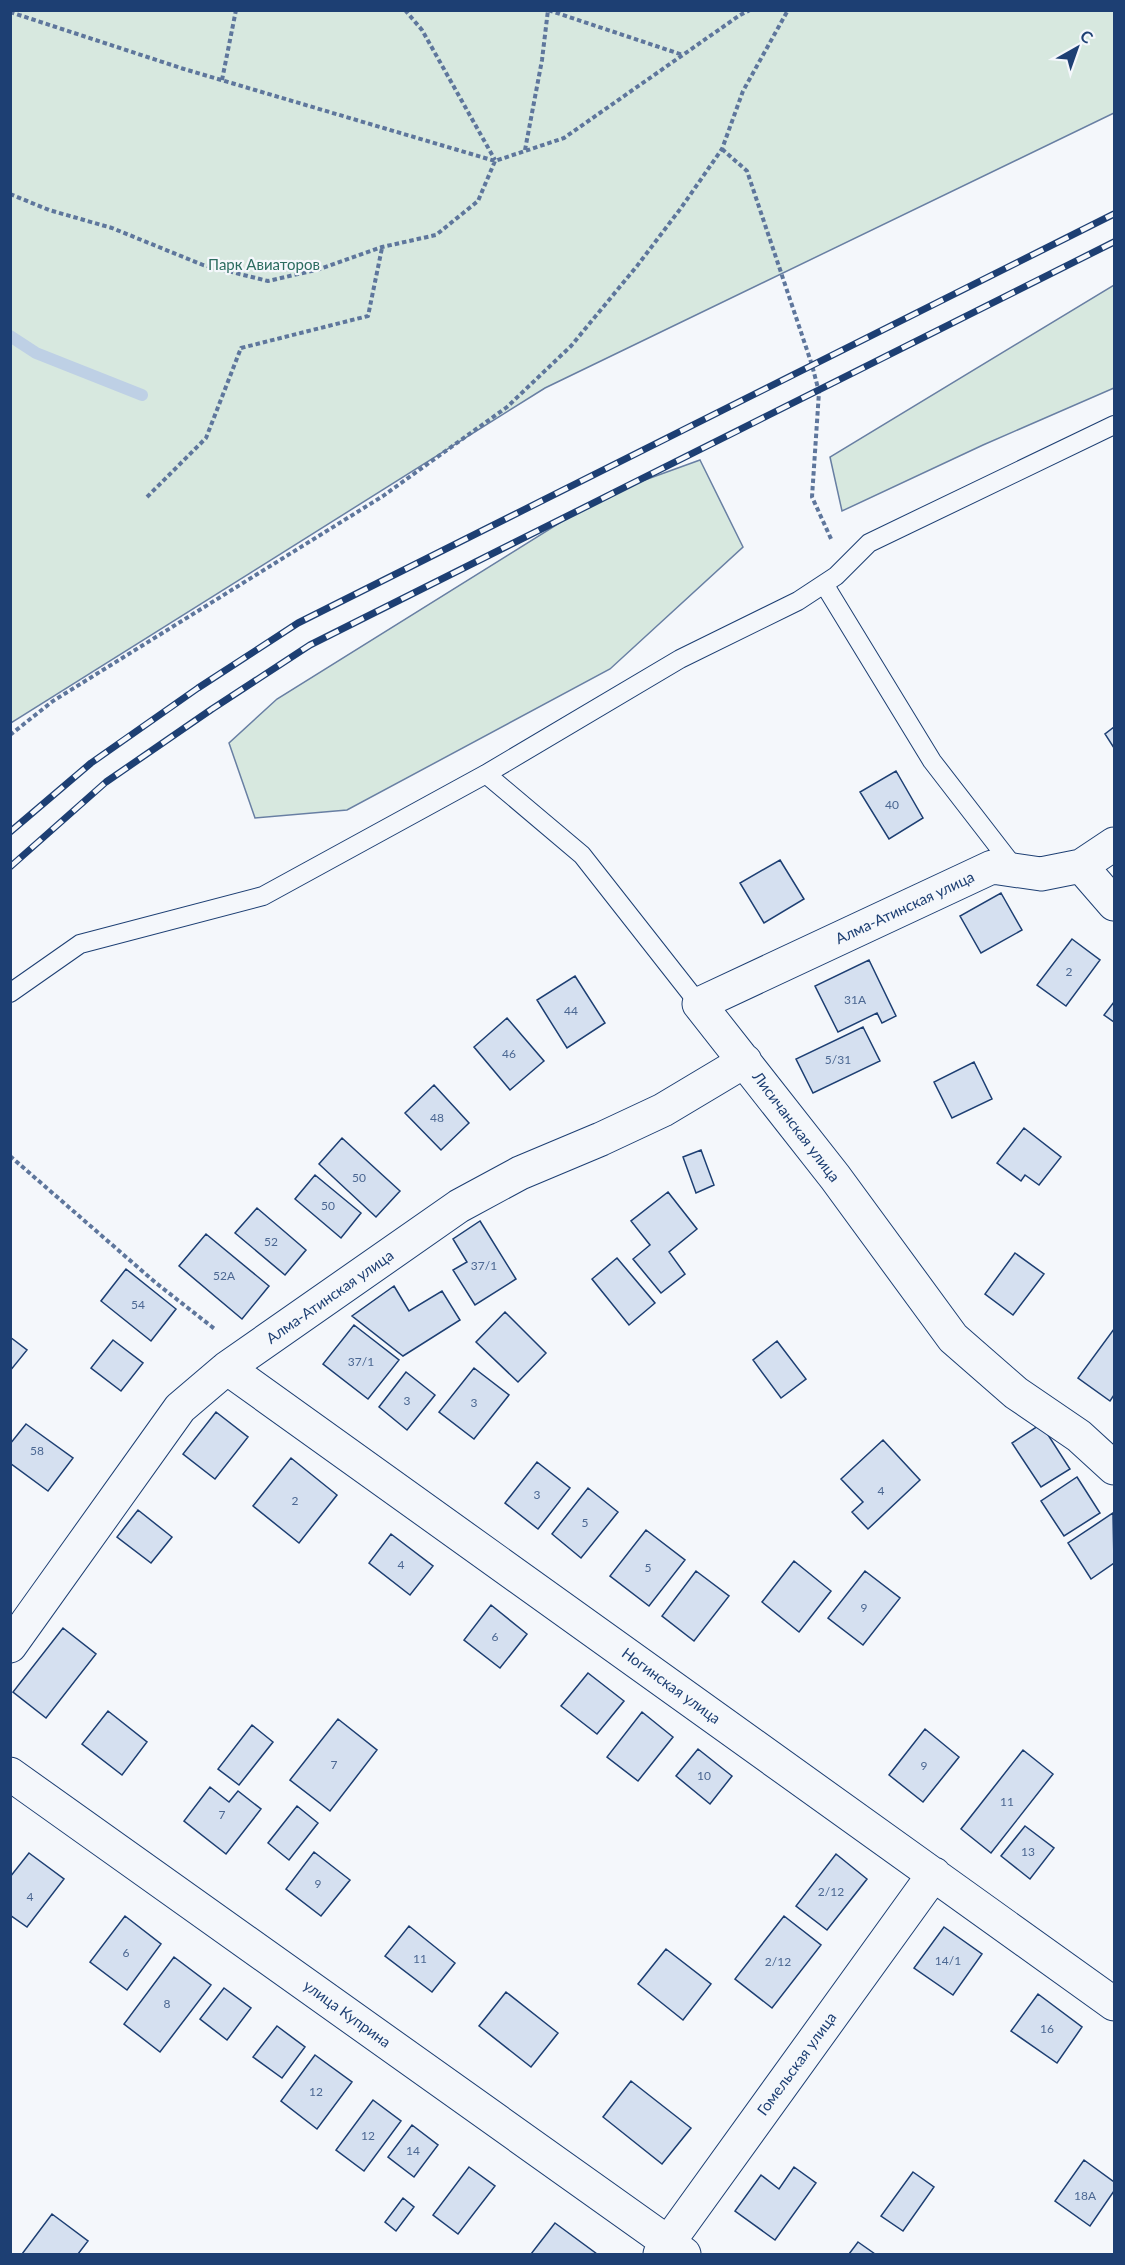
<svg xmlns="http://www.w3.org/2000/svg" width="1125" height="2265" font-family="Lato,sans-serif">
  <rect width="100%" height="100%" fill="#f4f7fb"/>
  <!-- green -->
  <path fill="#d7e8df" stroke="#687fa3" stroke-width="1.5" d="M11 10 1114 11V113L545 388 11 723Z
    M1114 285V388L983 445 842 511 830 457Z
    M700 460 743 547 610 669 347 810 255 818 229 743 277 699 606 494Z"/>
  <g fill="none" stroke-linecap="round" stroke-linejoin="round">
    <!-- stream -->
    <path stroke="#bed0e5" stroke-width="12" d="M10 336 36 353 142 395"/>
  </g>
  <!-- building -->
  <path fill="#d5e0f0" stroke="#1d3f73" stroke-width="1.5" d="M1114 727V748L1105 734Z
    M896 771 923 818 889 839 860 792Z
    M780 860 804 899 764 923 740 883Z
    M1001 893 1022 930 981 953 960 916Z
    M1072 939 1100 960 1066 1006 1037 985Z
    M869 960 896 1016 882 1023 877 1013 838 1032 815 986Z
    M575 976 605 1023 567 1048 537 1000Z
    M1114 1002V1022L1104 1015Z
    M507 1018 544 1061 510 1090 474 1047Z
    M863 1027 880 1061 813 1093 796 1059Z
    M974 1062 992 1099 952 1118 934 1082Z
    M434 1085 469 1123 441 1150 405 1113Z
    M1024 1128 1061 1157 1039 1185 1025 1175 1021 1181 997 1163Z
    M342 1138 400 1191 376 1217 319 1164Z
    M701 1150 714 1185 696 1193 683 1157Z
    M315 1175 361 1213 341 1238 295 1199Z
    M668 1192 697 1229 669 1252 685 1274 661 1293 633 1259 650 1245 631 1221Z
    M257 1208 306 1250 285 1275 235 1233Z
    M480 1221 516 1279 475 1305 453 1270 467 1262 453 1239Z
    M206 1234 269 1286 242 1319 179 1266Z
    M1015 1253 1044 1274 1013 1315 985 1294Z
    M617 1258 655 1303 629 1325 592 1279Z
    M126 1269 176 1309 151 1341 101 1301Z
    M394 1286 409 1311 442 1291 460 1320 403 1356 352 1316Z
    M505 1312 546 1353 518 1382 476 1342Z
    M354 1325 399 1360 368 1399 323 1364Z
    M1114 1329V1395L1110 1401 1078 1378Z
    M10 1337 27 1350 10 1371Z
    M113 1340 143 1363 121 1391 91 1368Z
    M777 1341 806 1379 781 1398 753 1360Z
    M474 1368 509 1395 474 1439 439 1412Z
    M406 1372 435 1395 407 1430 379 1407Z
    M216 1412 248 1437 215 1479 183 1454Z
    M26 1424 73 1458 48 1491 10 1463V1444Z
    M1041 1424 1070 1469 1041 1487 1012 1443Z
    M883 1440 920 1480 868 1529 852 1512 863 1502 841 1479Z
    M291 1458 337 1495 299 1543 253 1506Z
    M537 1462 570 1488 538 1529 505 1503Z
    M1077 1477 1100 1513 1064 1536 1041 1501Z
    M588 1488 618 1512 581 1558 552 1534Z
    M138 1510 172 1537 151 1563 117 1537Z
    M1113 1513 1114 1563 1091 1579 1068 1543Z
    M646 1530 685 1560 649 1606 610 1576Z
    M391 1534 433 1566 410 1595 369 1563Z
    M794 1561 831 1591 799 1632 762 1602Z
    M696 1571 729 1596 694 1641 662 1616Z
    M865 1571 900 1598 863 1645 828 1618Z
    M491 1605 527 1634 500 1668 464 1640Z
    M63 1628 96 1654 46 1718 13 1692Z
    M588 1673 624 1701 597 1734 561 1706Z
    M108 1711 147 1742 122 1775 82 1744Z
    M642 1712 673 1737 638 1781 607 1757Z
    M338 1719 377 1750 330 1811 290 1780Z
    M252 1725 273 1742 239 1785 218 1769Z
    M925 1729 959 1757 923 1802 889 1775Z
    M698 1749 732 1776 710 1804 676 1776Z
    M1023 1750 1053 1774 991 1853 961 1829Z
    M210 1787 229 1802 238 1791 261 1809 226 1854 184 1821Z
    M297 1806 318 1823 289 1860 268 1843Z
    M1025 1826 1054 1848 1030 1879 1001 1856Z
    M314 1852 350 1880 321 1916 286 1889Z
    M29 1853 64 1879 27 1927 10 1915V1877Z
    M836 1854 867 1879 827 1930 796 1906Z
    M125 1916 161 1944 127 1990 90 1962Z
    M784 1916 821 1945 772 2008 735 1979Z
    M409 1926 455 1963 432 1992 385 1956Z
    M944 1927 982 1954 953 1995 914 1968Z
    M666 1949 711 1984 683 2020 638 1984Z
    M174 1957 211 1985 160 2052 124 2024Z
    M224 1988 251 2008 227 2040 200 2019Z
    M506 1992 558 2033 531 2067 479 2026Z
    M1038 1994 1082 2027 1057 2063 1011 2031Z
    M277 2026 305 2047 282 2078 253 2057Z
    M315 2055 352 2082 317 2129 281 2101Z
    M631 2081 691 2128 662 2164 603 2117Z
    M373 2100 401 2121 364 2171 336 2150Z
    M412 2125 438 2145 414 2177 388 2157Z
    M1084 2160 1114 2182V2191L1090 2226 1055 2201Z
    M469 2167 495 2186 458 2234 433 2215Z
    M794 2167 816 2183 775 2240 735 2211 761 2175 779 2189Z
    M913 2172 934 2187 903 2231 881 2216Z
    M403 2198 414 2207 396 2231 385 2222Z
    M52 2214 88 2241 78 2254H22Z
    M555 2223 597 2254H531Z
    M858 2242 875 2254H849Z"/>
  <g fill="none" stroke-linecap="round" stroke-linejoin="round">
    <!-- service casing -->
    <g stroke="#1d3f73" stroke-width="20">
      <path id="service" d="M824 584 932 761 1017 871
        M486 774 582 855 699 1004
        M10 993 80 944 263 896 486 774 680 659 798 601 836 576 869 543 1114 425"/>
    </g>
    <!-- minor casing -->
    <g stroke="#1d3f73" stroke-width="35">
      <path id="minor" d="M1114 844 1081 866 1041 874 992 867 699 1004 835 1177 953 1338 1016 1393 1079 1436 1114 1468
        M1081 866 1114 904
        M227 1368 1114 2004
        M10 1646 180 1408 227 1368 459 1206 520 1173 601 1139 663 1110 745 1061
        M10 1774 684 2254
        M660 2254 934 1874"/>
    </g>
    <!-- path -->
    <path stroke="#5e769c" stroke-width="4" stroke-dasharray="4.5 3" stroke-linecap="butt" d="M405 10 422 30 495 160
      M10 12 184 69 495 161 564 138 740 15 750 10
      M222 80 236 10
      M722 149 747 171 812 365 819 392 812 497 832 541
      M525 150 542 60 548 10 683 55
      M10 194 49 210 112 228 203 265 268 281 320 269 382 247 436 235 478 201 495 161
      M147 497 206 438 241 348 368 316 382 248
      M10 735 53 701 383 496 507 407 571 346 637 266 681 208 722 149 743 91 788 10
      M10 1156 156 1283 216 1330"/>
    <!-- service -->
    <use href="#service" stroke="#f4f7fb" stroke-width="18"/>
    <!-- minor -->
    <use href="#minor" stroke="#f4f7fb" stroke-width="33"/>
    <!-- rail casing -->
    <g stroke="#1d3f73" stroke-width="7">
      <path id="rail" d="M10 832 91 763 198 688 298 623 1114 214
        M10 867 106 782 212 709 310 645 1114 242"/>
    </g>
    <!-- rail -->
    <use href="#rail" stroke="#f4f7fb" stroke-width="4.5" stroke-dasharray="14" stroke-linecap="butt"/>
  </g>
  <g text-anchor="middle" stroke-width="4.5" stroke-linejoin="round" paint-order="stroke">
    <!-- number labels -->
    <g font-size="12" fill="#4b6792">
      <text x="892" y="809">40</text>
      <text x="1069" y="976">2</text>
      <text x="855" y="1004">31А</text>
      <text x="571" y="1015">44</text>
      <text x="509" y="1058">46</text>
      <text x="838" y="1064">5/31</text>
      <text x="437" y="1122">48</text>
      <text x="359" y="1182">50</text>
      <text x="328" y="1210">50</text>
      <text x="271" y="1246">52</text>
      <text x="484" y="1270">37/1</text>
      <text x="224" y="1280">52А</text>
      <text x="138" y="1309">54</text>
      <text x="361" y="1366">37/1</text>
      <text x="407" y="1405">3</text>
      <text x="474" y="1407">3</text>
      <text x="37" y="1455">58</text>
      <text x="881" y="1495">4</text>
      <text x="537" y="1499">3</text>
      <text x="295" y="1505">2</text>
      <text x="585" y="1527">5</text>
      <text x="401" y="1569">4</text>
      <text x="648" y="1572">5</text>
      <text x="864" y="1612">9</text>
      <text x="495" y="1641">6</text>
      <text x="334" y="1769">7</text>
      <text x="924" y="1770">9</text>
      <text x="704" y="1780">10</text>
      <text x="1007" y="1806">11</text>
      <text x="222" y="1819">7</text>
      <text x="1028" y="1856">13</text>
      <text x="318" y="1888">9</text>
      <text x="831" y="1896">2/12</text>
      <text x="30" y="1901">4</text>
      <text x="126" y="1957">6</text>
      <text x="420" y="1963">11</text>
      <text x="948" y="1965">14/1</text>
      <text x="778" y="1966">2/12</text>
      <text x="167" y="2008">8</text>
      <text x="1047" y="2033">16</text>
      <text x="316" y="2096">12</text>
      <text x="368" y="2140">12</text>
      <text x="413" y="2155">14</text>
      <text x="1085" y="2200">18А</text>
    </g>
    <!-- park labels -->
    <g font-size="15" fill="#2c6c60" stroke="#f4f7fb">
      <text x="264" y="270">Парк Авиаторов</text>
    </g>
    <!-- street labels -->
    <g font-size="15" fill="#1d3f73" stroke="#f4f7fb">
      <text transform="translate(905 908) rotate(-25)" y="5">Алма-Атинская улица</text>
      <text transform="translate(796 1127) rotate(53)" y="5">Лисичанская улица</text>
      <text transform="translate(330 1297) rotate(-35)" y="5">Алма-Атинская улица</text>
      <text transform="translate(671 1686) rotate(36)" y="5">Ногинская улица</text>
      <text transform="translate(347 2014) rotate(36)" y="5">улица Куприна</text>
      <text transform="translate(797 2064) rotate(-54)" y="5">Гомельская улица</text>
    </g>
  </g>
  <!-- border -->
  <rect width="1125" height="2265" fill="none" stroke="#1d3f73" stroke-width="24"/>
  <!-- north arrow -->
  <g transform="translate(1077 48) rotate(40)" stroke="#f4f7fb" stroke-width="4.5" paint-order="stroke">
  <path d="M0-4.5L10 22L0 15L-10 22Z" fill="#1d3f73"/>
  <text y="-9" font-size="16" font-weight="bold" text-anchor="middle" fill="#1d3f73">С</text>
  </g>
</svg>
